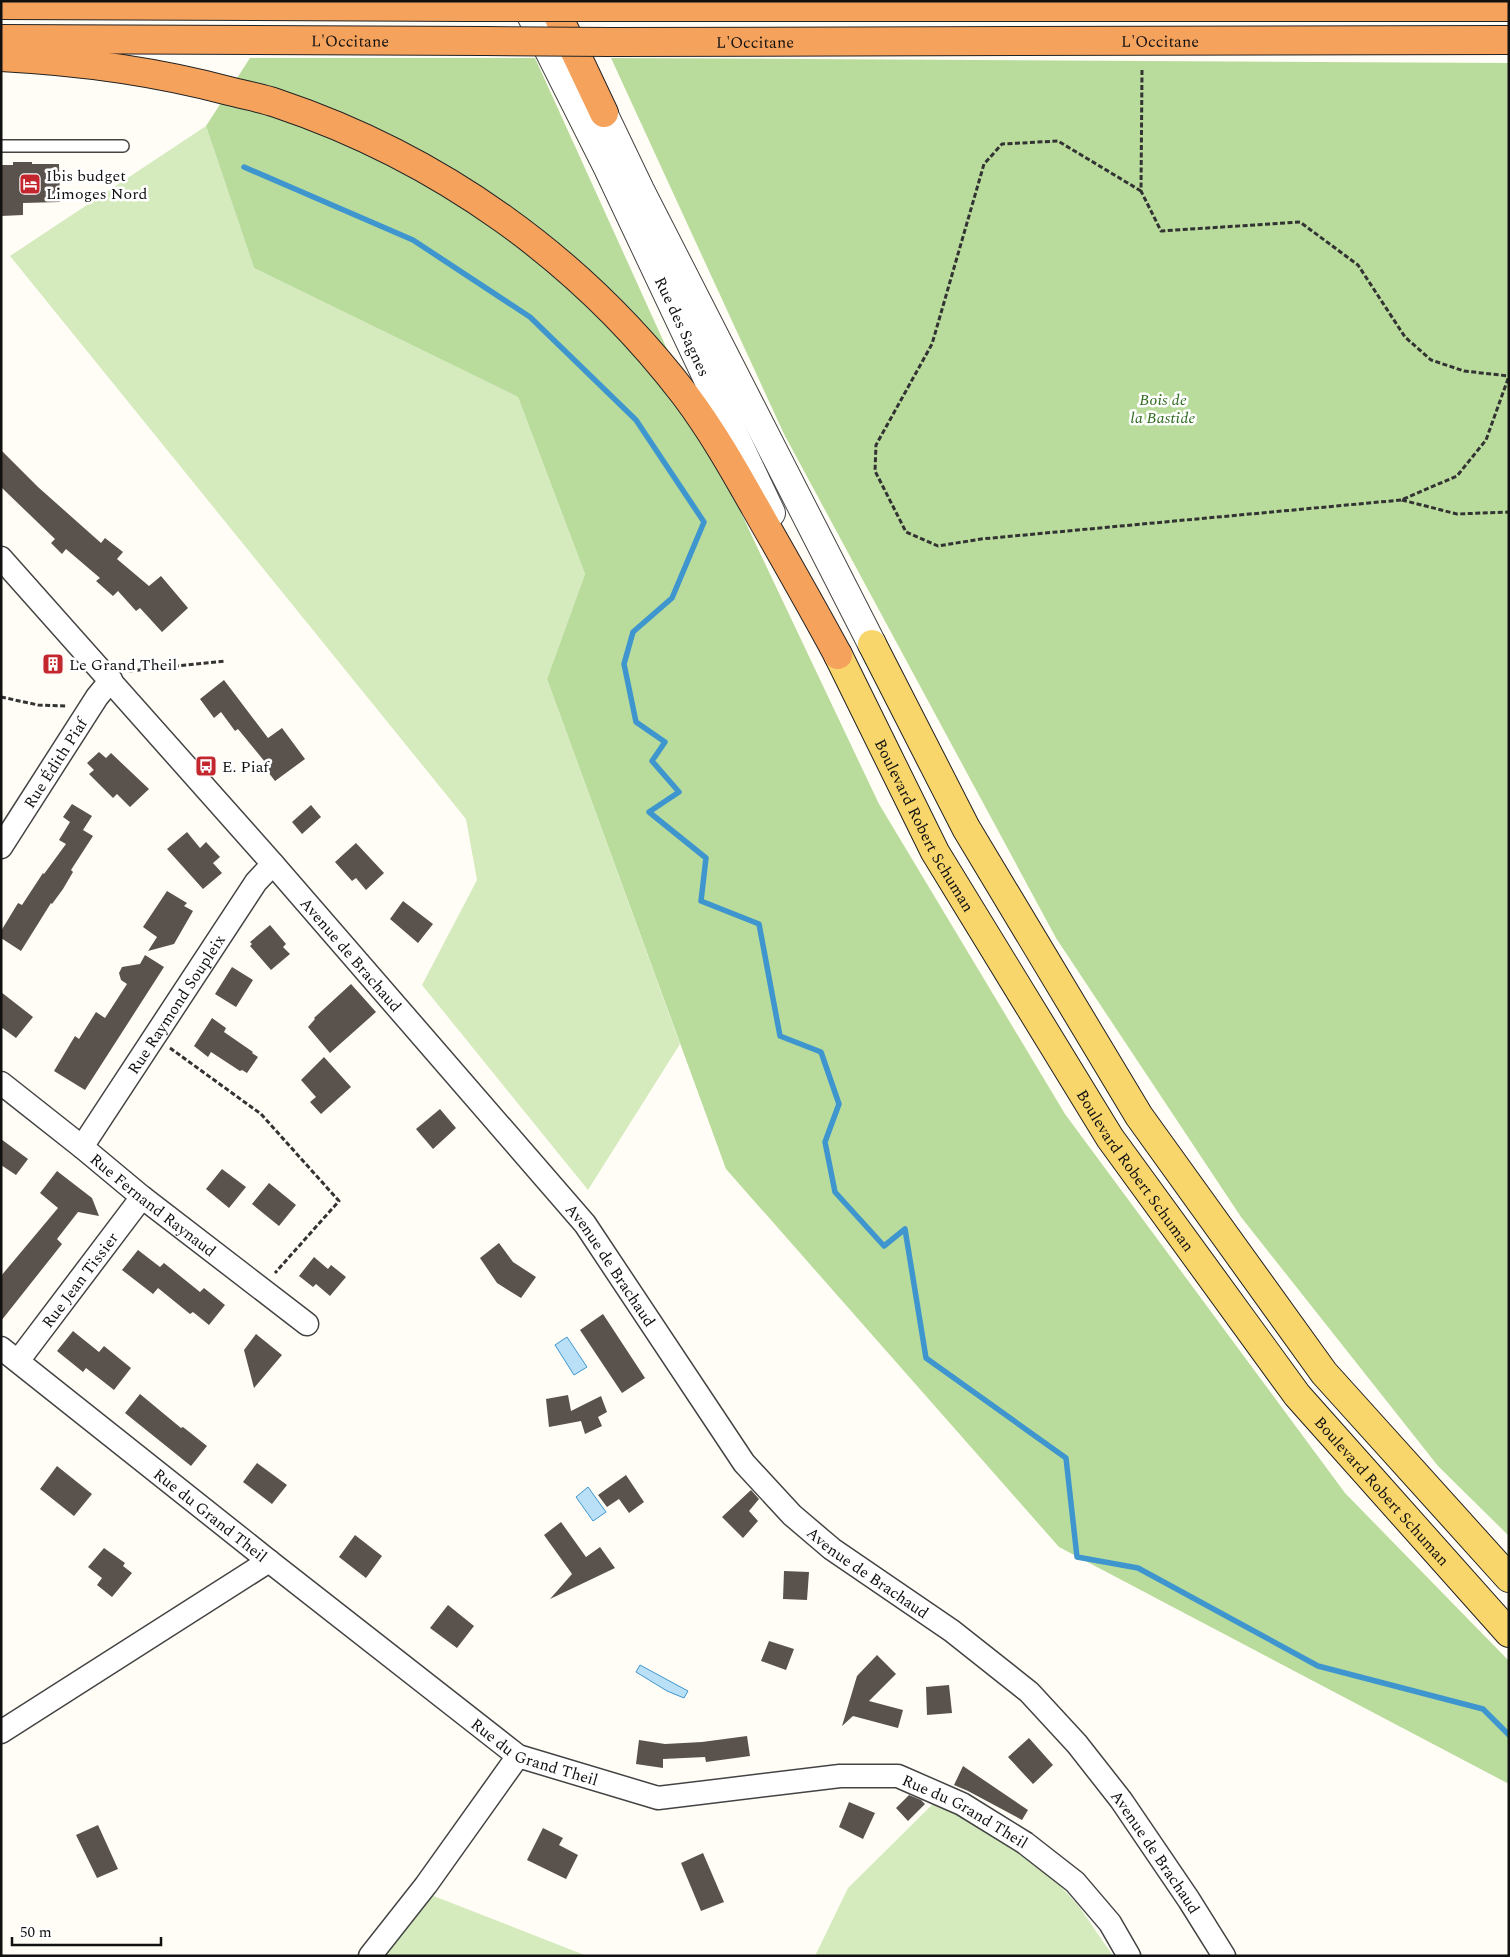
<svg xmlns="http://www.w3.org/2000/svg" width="1510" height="1957" font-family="Spectral,serif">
  <rect width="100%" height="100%" fill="#fffdf5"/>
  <!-- green -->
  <path fill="#d5ebbd" d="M206 126 254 268 518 397 585 574 547 679 680 1044 588 1190 422 985 477 880 466 819 10 256Z
    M938 1799 1039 1863 1078 1905 1113 1956H815L848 1888Z
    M426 1893 587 1956H376Z"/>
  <!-- forest -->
  <path fill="#b9dc9c" d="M250 58H535L750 532 879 804 1065 1114 1345 1493 1509 1661V1784L1059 1547 726 1169 547 679 585 574 518 397 254 268 206 126Z
    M611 58 1509 63V1536L1438 1466 1241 1217 1056 938 784 434Z"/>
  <!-- water -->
  <path fill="#b9e0f7" stroke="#3f96cf" d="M567 1337 587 1367 574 1375 555 1345Z
    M588 1487 606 1512 593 1521 576 1497Z
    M640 1665 688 1691 684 1698 667 1691 636 1672Z"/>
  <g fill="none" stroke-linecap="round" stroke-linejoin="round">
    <!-- stream -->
    <path stroke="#3f96cf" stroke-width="5.5" d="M244 167 413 240 530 317 636 420 704 522 672 598 633 632 624 664 636 722 665 742 652 761 679 792 649 812 706 858 701 901 759 924 780 1036 821 1052 839 1104 825 1142 835 1192 884 1246 905 1229 926 1358 1066 1458 1077 1557 1138 1568 1318 1666 1483 1709 1509 1735"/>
  </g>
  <!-- building -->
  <path fill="#5a524d" d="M13 162H32V164H59L60 202 23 203V215L1 216V165H13Z
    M1 450 38 487 101 543 105 538 123 552 117 559 149 586 161 576 188 608 162 632 140 608 136 611 118 591 113 596 96 581 100 578 66 549 62 554 51 543 55 539 1 487Z
    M224 680 268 738 282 728 305 759 275 781 262 764 265 762 238 729 235 731 221 712 214 718 200 699Z
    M99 752 106 758 111 753 149 789 130 807 117 794 113 798 89 774 94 770 87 763Z
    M72 804 92 816 83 830 93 836 71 870 73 872 63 889 52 904 51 903 21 951 1 938V931L18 903 22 905 43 873 44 874 66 844 59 840 70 822 63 817Z
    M311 805 321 817 302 834 292 822Z
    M187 832 200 848 206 842 220 857 213 863 222 873 203 889 167 849Z
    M356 843 384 873 366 890 356 878 352 881 335 862Z
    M167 891 187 903 184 906 193 911 174 944 148 951 157 937 143 927Z
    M403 901 433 924 418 943 390 919Z
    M270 925 286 944 283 947 290 954 271 970 250 946 252 944 250 942Z
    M145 955 164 967 85 1090 54 1071 75 1036 79 1039 96 1012 105 1018 127 984 121 980 119 973 122 967 140 964Z
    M232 967 253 980 236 1007 215 994Z
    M351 984 376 1012 330 1053 308 1027 315 1019 314 1018Z
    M1 992 33 1017 16 1038 1 1027Z
    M212 1018 226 1028 224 1032 253 1052 252 1053 258 1057 247 1073 242 1070 240 1071 211 1052 208 1057 194 1046Z
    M324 1057 351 1087 321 1114 310 1102 316 1097 301 1080Z
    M440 1109 456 1128 433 1149 416 1129Z
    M1 1139 28 1159 16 1175 1 1165Z
    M222 1169 246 1187 229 1208 206 1189Z
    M57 1171 92 1198 99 1216 78 1212 57 1239 62 1244 1 1321V1276L58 1208 40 1193Z
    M269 1183 296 1205 279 1226 252 1204Z
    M499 1243 513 1262 536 1277 521 1298 497 1283 480 1258Z
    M138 1250 160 1267 164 1263 200 1292 204 1288 225 1305 209 1325 193 1312 190 1314 158 1288 153 1294 122 1270Z
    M314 1257 328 1269 331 1265 346 1277 330 1296 316 1284 313 1287 299 1276Z
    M603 1314 645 1378 622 1393 580 1330Z
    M73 1331 99 1352 104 1346 131 1368 114 1390 86 1368 83 1372 57 1351Z
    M256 1334 282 1355 254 1388 244 1350Z
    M140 1394 181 1428 183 1427 207 1446 191 1466 125 1413Z
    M568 1395 571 1411 601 1396 607 1412 598 1417 602 1426 585 1434 581 1421 549 1427 546 1399Z
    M257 1463 287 1485 272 1504 243 1482Z
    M57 1466 92 1494 74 1516 40 1489Z
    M626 1475 644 1502 629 1513 619 1499 607 1507 598 1495Z
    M751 1490 759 1499 749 1511 758 1521 743 1538 722 1517Z
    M561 1522 586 1557 600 1547 615 1568 550 1599 572 1574 544 1535Z
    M355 1535 382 1556 366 1578 339 1557Z
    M104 1548 125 1563 123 1566 132 1573 112 1597 97 1585 102 1578 88 1567Z
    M784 1571 809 1572 807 1600 783 1599Z
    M448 1605 474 1626 457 1648 430 1628Z
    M769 1641 794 1649 786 1670 761 1661Z
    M877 1655 896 1674 869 1701 903 1710 898 1728 853 1716 842 1726 857 1676Z
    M949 1685 952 1713 927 1715 926 1687Z
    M747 1736 750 1756 706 1762 705 1757 663 1759V1768L636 1764 639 1740 665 1744 702 1742Z
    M1029 1738 1053 1765 1033 1784 1008 1757Z
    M963 1766 1028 1810 1022 1820 968 1791 954 1785Z
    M909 1795 921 1800 925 1804 908 1821 896 1808Z
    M849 1802 875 1813 863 1839 839 1827Z
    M98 1825 118 1869 97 1878 76 1835Z
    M543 1828 563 1838 559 1845 578 1855 566 1879 527 1860Z
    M703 1853 724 1902 701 1911 681 1863Z"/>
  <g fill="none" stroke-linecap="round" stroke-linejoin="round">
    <!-- service casing -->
    <g stroke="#444" stroke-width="14">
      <path id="service" d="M1 146H123"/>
    </g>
    <!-- minor casing -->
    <g stroke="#444" stroke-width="25">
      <g id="minor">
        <path id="s1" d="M1 558 273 864 585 1224 744 1463 792 1515 832 1549 952 1631 1029 1692 1077 1744 1121 1800 1189 1900 1224 1956"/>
        <path id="s2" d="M1 847 97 697 111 680"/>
        <path id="s3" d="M1 1083 82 1147 142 1197 307 1324"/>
        <path id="s4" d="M82 1147 256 882 273 864"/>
        <path id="s5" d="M1 1348 269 1561 518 1756 658 1798 840 1776H898L962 1804 1025 1843 1075 1882 1110 1923 1129 1956"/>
        <path id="s6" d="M18 1361 142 1197"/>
        <path d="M1 1732 269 1561"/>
        <path d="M370 1956 426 1885 518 1756"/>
      </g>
    </g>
    <!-- tertiary casing -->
    <g stroke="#444" stroke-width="30">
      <g id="tertiary">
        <path id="s7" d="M524 1 608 168 771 513"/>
        <path d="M593 92 640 190 872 644"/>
      </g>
    </g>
    <!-- primary casing -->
    <g stroke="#222" stroke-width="30">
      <g id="primary">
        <path d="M872 644 966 828 1139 1116 1324 1373 1509 1578"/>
        <path id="s8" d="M838 655 935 852 1110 1138 1297 1395 1509 1633"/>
      </g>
    </g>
    <!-- motorway casing -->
    <g stroke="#222" stroke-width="30">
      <g id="motorway">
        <path d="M551 1 604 113"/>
        <path d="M1 5 469 7 478 1"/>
        <path d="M592 7H1509"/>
        <path id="s9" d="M1 39 484 41"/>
        <path id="s10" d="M610 42 1509 40"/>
        <path d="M1 57C78 61 154 71 229 91 244 95 261 98 276 103 440 158 581 259 685 395 712 431 733 468 755 507 783 556 811 605 838 655"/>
      </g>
    </g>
    <!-- path -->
    <path stroke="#333" stroke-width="3" stroke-dasharray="5 2.5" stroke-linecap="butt" d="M1142 70 1141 191 1161 231 1300 222 1358 265 1405 337 1431 360 1464 371 1509 376
      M1141 191 1058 141 1002 144 984 164 932 344 876 445 875 471 906 532 938 546 981 539 1401 500 1457 476 1486 440 1509 376
      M1402 500 1457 514 1509 512
      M129 671 225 661
      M1 697 38 705 67 706
      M170 1048 261 1114 339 1201 275 1273"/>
    <!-- service -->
    <use href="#service" stroke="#fff" stroke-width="11"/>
    <!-- minor -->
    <use href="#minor" stroke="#fff" stroke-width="22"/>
    <!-- tertiary -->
    <use href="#tertiary" stroke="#fff" stroke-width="28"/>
    <!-- primary -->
    <use href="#primary" stroke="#f9d66b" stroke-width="28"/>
    <!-- motorway -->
    <use href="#motorway" stroke="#f5a25d" stroke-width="28"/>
    <!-- motorway-bridge casing -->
    <g stroke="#222" stroke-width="30" stroke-linecap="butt">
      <path id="motorway-bridge" d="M469 7H592
        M484 41 610 42"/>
    </g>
    <!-- motorway-bridge -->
    <use href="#motorway-bridge" stroke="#f5a25d" stroke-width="28"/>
  </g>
  <!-- icons -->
  <defs>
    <g id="hotel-square" transform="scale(1.125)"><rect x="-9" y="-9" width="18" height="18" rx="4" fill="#c4262e" stroke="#fff"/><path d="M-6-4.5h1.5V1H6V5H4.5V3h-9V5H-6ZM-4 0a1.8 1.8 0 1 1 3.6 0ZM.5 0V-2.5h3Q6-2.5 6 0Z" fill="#fff"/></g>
    <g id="building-square" transform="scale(1.125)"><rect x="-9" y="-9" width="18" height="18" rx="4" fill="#c4262e" stroke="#fff"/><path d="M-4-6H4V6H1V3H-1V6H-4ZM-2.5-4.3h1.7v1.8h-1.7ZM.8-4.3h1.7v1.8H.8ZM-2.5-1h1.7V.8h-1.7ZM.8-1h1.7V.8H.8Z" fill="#fff"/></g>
    <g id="bus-square" transform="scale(1.125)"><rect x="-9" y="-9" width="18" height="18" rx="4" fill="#c4262e" stroke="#fff"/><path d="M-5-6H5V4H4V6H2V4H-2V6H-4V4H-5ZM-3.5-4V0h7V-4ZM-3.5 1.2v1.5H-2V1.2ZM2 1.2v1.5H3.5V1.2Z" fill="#fff"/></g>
  </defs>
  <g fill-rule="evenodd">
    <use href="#hotel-square" x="30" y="184"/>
    <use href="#building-square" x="53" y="664"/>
    <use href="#bus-square" x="206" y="766"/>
  </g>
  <g text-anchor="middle" stroke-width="5" stroke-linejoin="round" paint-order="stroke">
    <!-- street labels -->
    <g font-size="16" fill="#111" stroke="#fff">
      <text dy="6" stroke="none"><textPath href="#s9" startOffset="349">L'Occitane</textPath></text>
      <text dy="6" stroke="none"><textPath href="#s10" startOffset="550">L'Occitane</textPath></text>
      <text dy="6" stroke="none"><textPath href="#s10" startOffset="145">L'Occitane</textPath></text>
      <text dy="6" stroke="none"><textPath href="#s7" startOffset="362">Rue des Sagnes</textPath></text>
      <text dy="6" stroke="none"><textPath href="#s2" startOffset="100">Rue Édith Piaf</textPath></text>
      <text dy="6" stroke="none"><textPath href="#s8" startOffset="191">Boulevard Robert Schuman</textPath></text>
      <text dy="6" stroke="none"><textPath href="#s1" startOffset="529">Avenue de Brachaud</textPath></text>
      <text dy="6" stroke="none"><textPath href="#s4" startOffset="171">Rue Raymond Soupleix</textPath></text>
      <text dy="6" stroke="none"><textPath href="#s8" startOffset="596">Boulevard Robert Schuman</textPath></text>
      <text dy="6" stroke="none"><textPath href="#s3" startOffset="195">Rue Fernand Raynaud</textPath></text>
      <text dy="6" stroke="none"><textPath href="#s1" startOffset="934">Avenue de Brachaud</textPath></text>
      <text dy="6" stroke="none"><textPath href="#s6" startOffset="102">Rue Jean Tissier</textPath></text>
      <text dy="6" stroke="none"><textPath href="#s8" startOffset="1001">Boulevard Robert Schuman</textPath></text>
      <text dy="6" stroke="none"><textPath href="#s5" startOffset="268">Rue du Grand Theil</textPath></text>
      <text dy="6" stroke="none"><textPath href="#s1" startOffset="1339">Avenue de Brachaud</textPath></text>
      <text dy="6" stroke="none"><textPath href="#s5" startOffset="672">Rue du Grand Theil</textPath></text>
      <text dy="6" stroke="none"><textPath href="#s5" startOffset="1122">Rue du Grand Theil</textPath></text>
      <text dy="6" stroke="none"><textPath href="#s1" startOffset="1744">Avenue de Brachaud</textPath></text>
    </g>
    <!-- poi labels -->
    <g font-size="16" fill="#111" stroke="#fff" text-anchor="start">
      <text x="46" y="181">Ibis budget<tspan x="46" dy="18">Limoges Nord</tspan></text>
      <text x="69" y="670">Le Grand Theil</text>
      <text x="222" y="772">E. Piaf</text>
    </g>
    <!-- park labels -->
    <g font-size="16" font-style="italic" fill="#2f6b1f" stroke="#fff">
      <text x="1163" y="405">Bois de<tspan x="1163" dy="18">la Bastide</tspan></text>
    </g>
  </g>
  <!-- border -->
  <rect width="1510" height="1957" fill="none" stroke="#111111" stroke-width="5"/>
  <!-- scale -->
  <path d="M12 1937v8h149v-8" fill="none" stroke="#111111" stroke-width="2.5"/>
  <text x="20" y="1937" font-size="15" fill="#111111" stroke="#ffffff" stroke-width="4" paint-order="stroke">50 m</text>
</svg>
